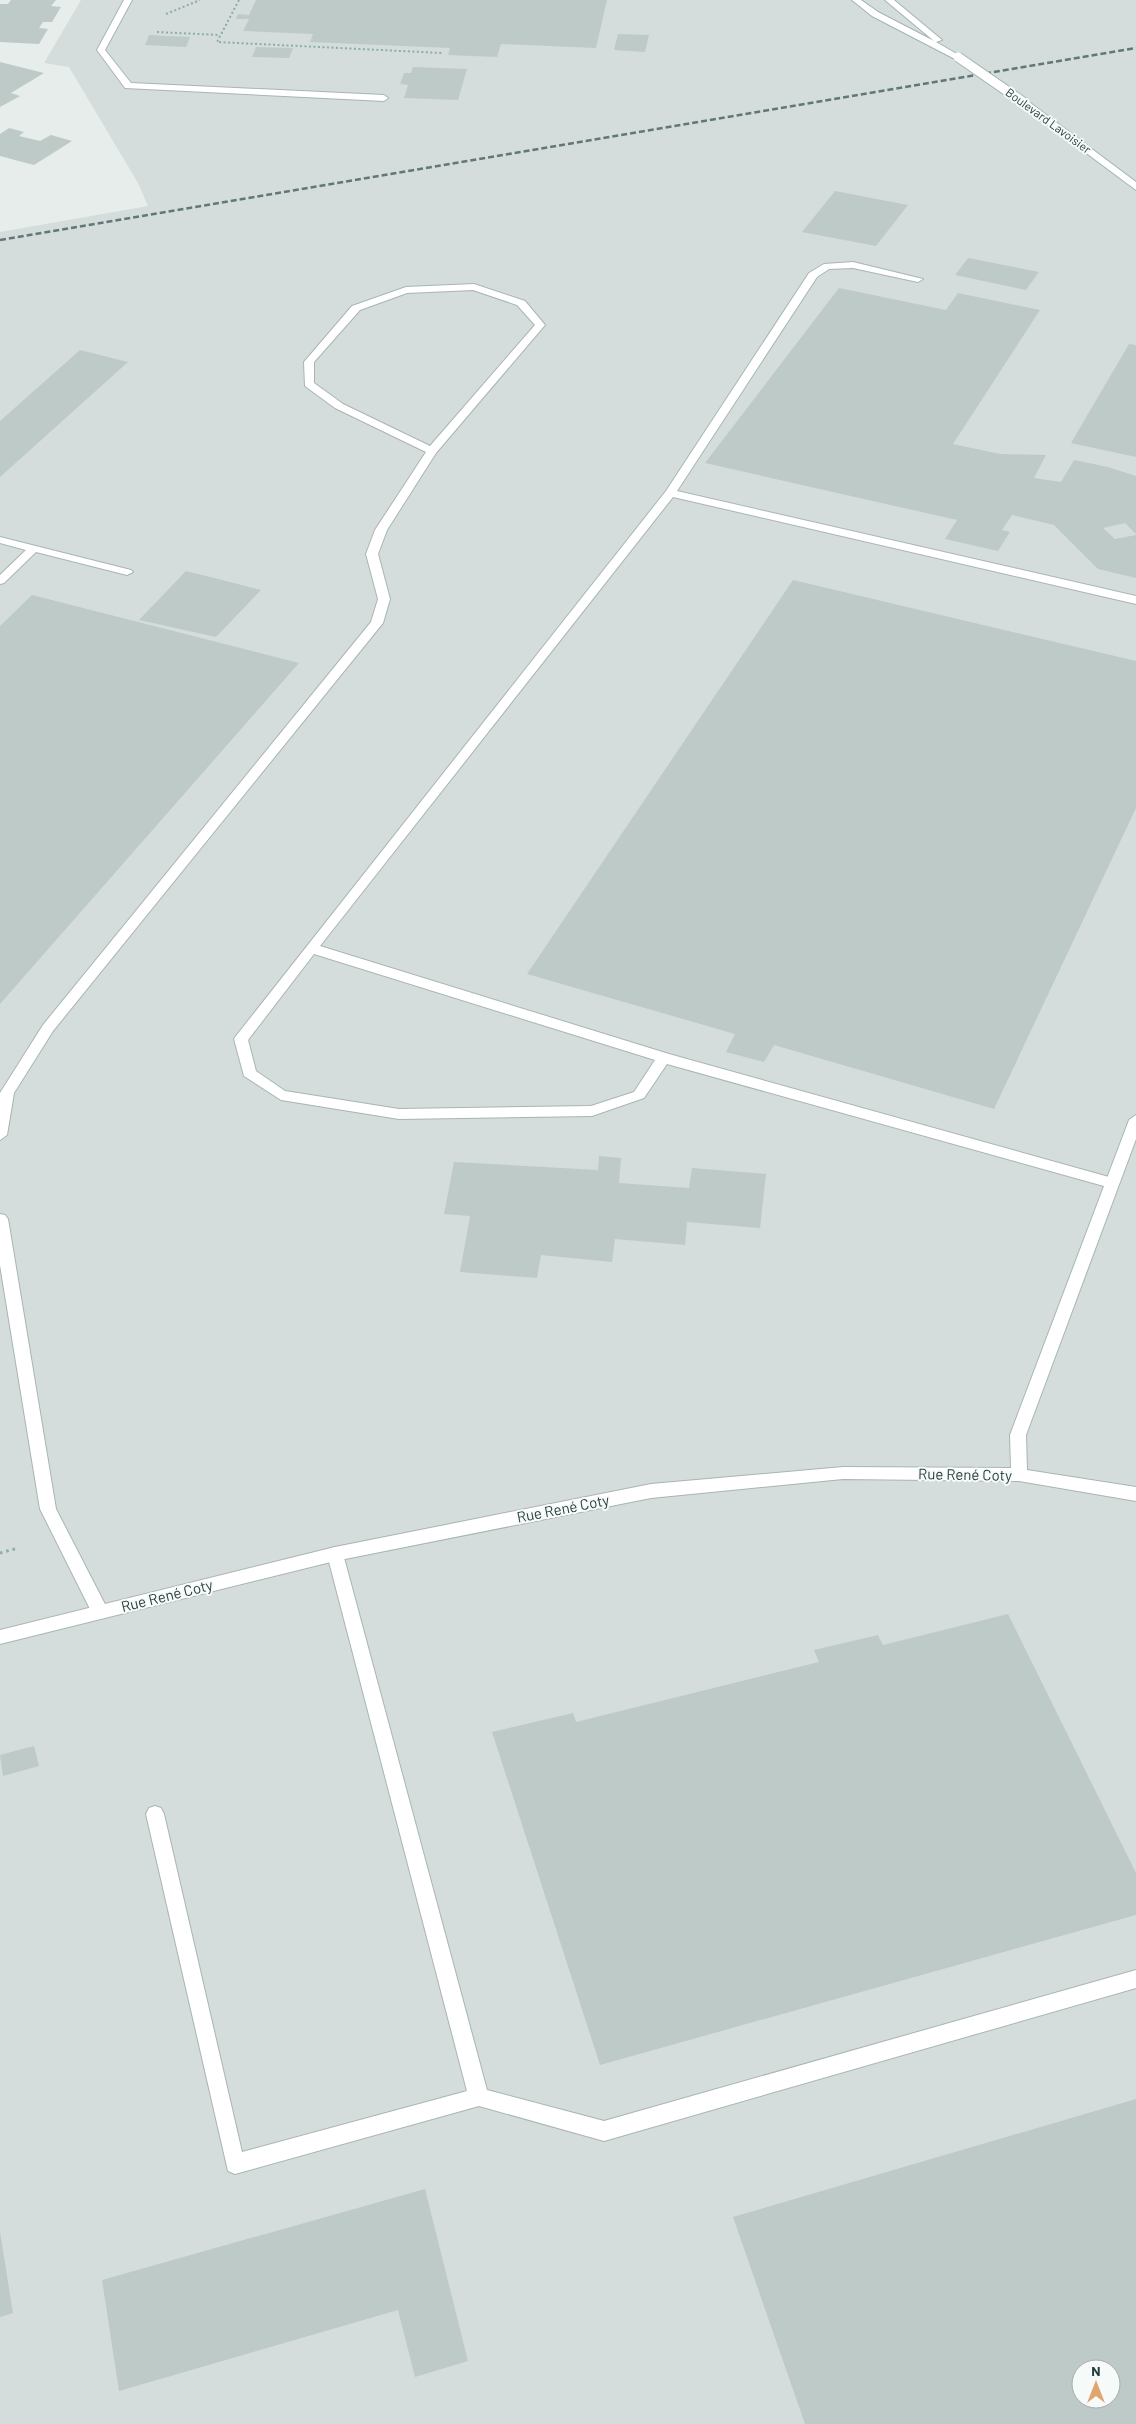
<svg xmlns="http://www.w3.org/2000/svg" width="1136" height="2424" font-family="Barlow,sans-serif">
  <rect width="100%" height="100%" fill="#e6edeb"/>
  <!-- built -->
  <path fill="#d4dddb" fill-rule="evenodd" d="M81 0H1136V2424H0V232L148 206 138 183 69 67 44 63ZM1081 2369H1111V2399H1081Z"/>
  <!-- building -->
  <path fill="#becac8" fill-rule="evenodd" d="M11 0H56L51 6 61 7 52 22H43L39 28 48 29 39 44 0 42V4H8Z
    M256 0H607L596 48 501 44 497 57 448 55 450 48 310 42 313 34 243 31 249 19H236L238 14 249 15Z
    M618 34 649 35 645 52 614 50Z
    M149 35 166 36 190 37 186 47 145 45Z
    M256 47 293 48 289 58 252 57Z
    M0 62 44 73 11 93 20 96 0 107Z
    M413 67 467 69 458 100 404 98 408 85 400 84 404 73H411Z
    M9 128 24 132 19 136 40 141 51 135 72 141 34 165 0 156V134Z
    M835 191 908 205 876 246 802 232Z
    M968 258 1039 272 1026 290 955 275Z
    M839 288 946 310 958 293 1040 310 953 444 1000 454 1046 455 1034 478 1061 482 1074 460 1108 467 1136 476V534L1125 523 1103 528 1115 539 1136 535V578L1098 569 1054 525 1012 515 1002 530 1010 532 998 551 945 539 957 520 705 463Z
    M1129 344 1136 345V457L1071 443Z
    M80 350 128 362 0 477V421Z
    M186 571 226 581 261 590 216 637 139 620Z
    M793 580 1136 661V808L994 1109 774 1045 764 1062 726 1052 735 1034 527 974Z
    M32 595 299 663 0 1004V626Z
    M599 1156 621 1158 619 1183 689 1188 692 1168 766 1174 760 1228 687 1222 685 1245 615 1239 612 1262 541 1255 537 1278 460 1272 470 1216 444 1214 454 1162 598 1170Z
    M1008 1614 1136 1873V1915L600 2065 492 1732 573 1713 576 1722 819 1662 814 1650 878 1635 883 1645Z
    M34 1746 39 1766 3 1776 0 1755Z
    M1136 2099V2424H805L733 2217ZM1081 2369H1111V2399H1081Z
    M425 2189 468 2361 415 2377 398 2310 119 2391 102 2280Z
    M0 2232 13 2313 0 2317Z"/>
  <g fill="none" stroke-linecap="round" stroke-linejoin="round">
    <!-- service casing -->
    <g stroke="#a9b5b3" stroke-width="2">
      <path id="service" d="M124 0H132L105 50 131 83 384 95 388 98 384 101 125 88 97 50Z
        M853 262 923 279 918 282 853 268 829 269 817 277 677 491 1136 596V604L673 497 320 946 669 1054 1116 1179 1118 1183 1116 1187 1111 1188 667 1064 644 1098 592 1116 399 1119 281 1100 244 1076 234 1039 236 1036 666 491 809 273 824 264ZM314 954 655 1060 634 1092 591 1106 399 1109 285 1091 256 1071 248 1040Z
        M474 284 525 301 545 325 436 453 387 530 378 554 390 599 383 623 53 1031 14 1093 7 1135 0 1140V1093L43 1025 371 622 378 599 366 554 375 530 426 452 335 408 305 386 304 362 352 306 406 287ZM473 290 517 305 535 325 430 446 343 404 314 383V362L360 310 407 293Z
        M0 537 131 570 133 572 127 575 36 552 4 583 0 584V575L26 550 0 543Z
        M0 1214 5 1215 8 1219 56 1509 109 1612 106 1617 100 1619 94 1617 40 1509 0 1265Z
        M335 1547 341 1549 343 1554 487 2090 604 2121 1136 1970V1988L604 2141 479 2106 235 2174 228 2171 146 1814 149 1808 155 1806 161 1808 164 1814 242 2152 467 2091 327 1554 329 1549Z"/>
    </g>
    <!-- minor casing -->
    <g stroke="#a9b5b3" stroke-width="2">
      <path id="minor" d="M1136 1115V1139L1026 1435 1027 1470 1136 1487V1501L1019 1481 843 1479 651 1498 335 1561 0 1644V1630L335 1547 651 1484 843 1467 1011 1468 1010 1435 1129 1120Z"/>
    </g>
    <!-- secondary casing -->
    <g stroke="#a2b4b2" stroke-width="2">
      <path id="secondary" d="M852 0H861L878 12 934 41 885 0H894L942 40 936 42 962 57 955 59 872 16Z
        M1023 102H1029L1136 182V190L1023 106Z"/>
    </g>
    <!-- path-far1 -->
    <path stroke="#8aacaa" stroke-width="2" stroke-dasharray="2 2.5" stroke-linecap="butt" d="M239 0 217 42 442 53
      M166 14 200 0
      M157 32 220 35"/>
    <!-- path -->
    <path stroke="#8aacaa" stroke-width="3" stroke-dasharray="2.5 4" stroke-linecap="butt" d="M0 1553 18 1548"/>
    <!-- service -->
    <use href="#service" fill="#fff" fill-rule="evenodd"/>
    <!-- minor -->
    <use href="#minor" fill="#fff" fill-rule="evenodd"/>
    <!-- secondary -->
    <use href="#secondary" fill="#fff" fill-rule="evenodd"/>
    <!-- rail -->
    <path stroke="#627877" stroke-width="2.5" stroke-dasharray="6 3" stroke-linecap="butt" d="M0 240 1136 48"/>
    <!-- secondary-bridge casing -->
    <g stroke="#a2b4b2" stroke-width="11" stroke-linecap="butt">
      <path id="secondary-bridge" d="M958 57 1026 104"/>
    </g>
    <!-- secondary-bridge -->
    <use href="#secondary-bridge" stroke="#fff" stroke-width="9"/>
  </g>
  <g text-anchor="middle" stroke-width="4" stroke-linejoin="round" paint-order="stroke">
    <!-- far-street labels -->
    <g font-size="12" fill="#273d3c" stroke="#f6faf9">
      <text transform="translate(1048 121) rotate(36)" y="4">Boulevard Lavoisier</text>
    </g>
    <!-- street labels -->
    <g font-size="15" fill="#273d3c" stroke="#f6faf9">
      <text transform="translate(965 1475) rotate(1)" y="5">Rue René Coty</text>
      <text transform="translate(563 1509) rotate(-11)" y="5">Rue René Coty</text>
      <text transform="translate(167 1596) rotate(-14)" y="5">Rue René Coty</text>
    </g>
  </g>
  <!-- north arrow -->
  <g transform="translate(1096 2384)"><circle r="24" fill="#f6faf9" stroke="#a3aead"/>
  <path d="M0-4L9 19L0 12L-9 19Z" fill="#e1a66f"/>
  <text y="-8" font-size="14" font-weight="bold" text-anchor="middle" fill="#273d3c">N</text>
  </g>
</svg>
